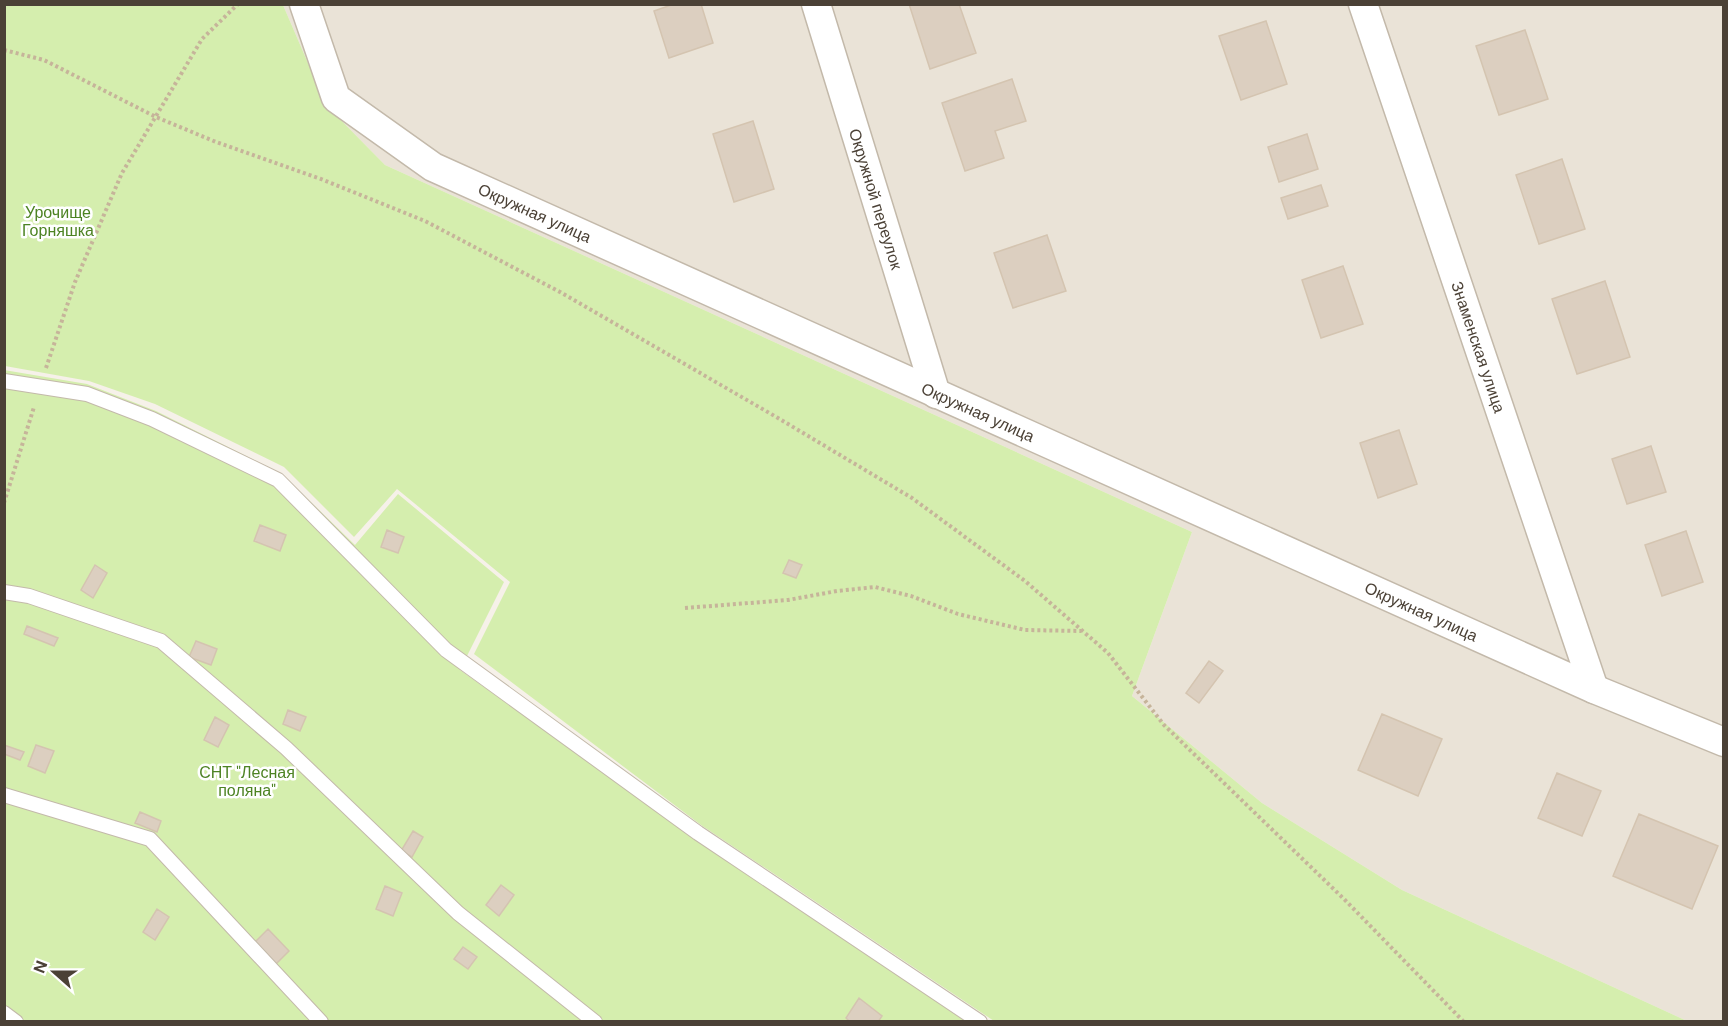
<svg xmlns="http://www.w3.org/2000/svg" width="1728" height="1026" font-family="'DM Sans',sans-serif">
  <rect width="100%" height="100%" fill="#f6f1e9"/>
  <!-- residential -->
  <path fill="#eae3d7" d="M283 5H1723V1021H1687L1402 890 1262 803 1132 696 1192 532 385 165 326 105Z"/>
  <!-- green -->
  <path fill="#d5eeae" d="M4 5H283L326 105 385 165 1192 532 1132 696 1262 803 1402 890 1687 1021H994L701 825 474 654 510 582 397 489 354 537 284 467 155 404 89 381 5 366Z
    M4 370 87 384 156 411 282 474 355 545 398 494 504 582 460 670 686 830 969 1021H5Z"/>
  <!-- building -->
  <path fill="#dccfc0" stroke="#d4c4b0" stroke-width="1.5" d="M674 4H701L713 43 669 58 654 11Z
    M909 4H959L976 53 930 69Z
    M1266 21 1287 84 1241 100 1219 36Z
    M1525 30 1548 99 1499 115 1476 46Z
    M1012 79 1026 121 995 131 1004 158 965 171 942 103Z
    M753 121 774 189 734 202 713 134Z
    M1307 134 1318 169 1279 182 1268 147Z
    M1562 159 1585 229 1539 244 1516 175Z
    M1321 185 1328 206 1288 219 1281 198Z
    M1047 235 1066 291 1013 308 994 253Z
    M1343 266 1363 324 1321 338 1302 280Z
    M1605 281 1630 357 1577 374 1552 299Z
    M1399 430 1417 484 1378 498 1360 443Z
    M1651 446 1666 492 1627 504 1612 459Z
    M260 525 286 535 280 551 254 541Z
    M387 530 404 537 398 553 381 547Z
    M1686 531 1703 582 1662 596 1645 545Z
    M789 560 802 565 796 578 783 573Z
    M95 565 107 573 93 598 81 590Z
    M27 626 58 638 54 646 24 634Z
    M196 641 217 649 211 665 189 657Z
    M1209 661 1223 671 1199 703 1186 693Z
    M288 710 306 717 300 731 283 724Z
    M1382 714 1442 739 1418 796 1358 770Z
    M215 717 229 725 218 747 204 740Z
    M4 745 24 752 20 760 4 754Z
    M36 745 54 751 45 773 28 766Z
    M1557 773 1601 791 1582 836 1538 818Z
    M140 812 161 821 157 832 135 823Z
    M1639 814 1718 846 1692 909 1613 876Z
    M413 831 423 837 412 857 401 851Z
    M501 885 514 895 499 916 486 905Z
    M385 886 402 893 393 916 376 909Z
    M157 909 169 917 155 940 143 932Z
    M268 929 289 951 275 965 254 943Z
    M463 947 477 957 468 969 454 959Z
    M859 998 882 1016 878 1022H850L846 1018Z"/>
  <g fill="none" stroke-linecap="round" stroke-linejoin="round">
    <!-- service casing -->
    <g stroke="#c3b9aa" stroke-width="16">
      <path id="service" d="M4 381 87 394 152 419 278 480 446 650 698 833 980 1022
        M4 592 29 596 161 641 286 748 458 913 595 1022
        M4 795 150 839 321 1022
        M4 1013 16 1022"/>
    </g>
    <!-- minor casing -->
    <g stroke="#c3b9aa" stroke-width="31">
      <g id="minor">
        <path id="s1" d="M304 4 336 98 433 167 1594 689 1724 742"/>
        <path id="s2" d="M816 4 936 394"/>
        <path id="s3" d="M1363 4 1594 689"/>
      </g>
    </g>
    <!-- path -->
    <path stroke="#c6b49a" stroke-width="4" stroke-dasharray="3 3" stroke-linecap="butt" d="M4 50 44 60 156 117 216 142 321 179 425 221 560 292 778 418 912 498 1025 581 1108 653 1164 725 1345 900 1464 1022
      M46 368 75 282 122 173 202 39 238 4
      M4 503 34 407
      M685 608 788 600 837 591 875 587 911 596 958 614 1025 630 1081 631"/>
    <!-- service -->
    <use href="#service" stroke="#fff" stroke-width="14"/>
    <!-- minor -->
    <use href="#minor" stroke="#fff" stroke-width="28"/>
  </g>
  <g text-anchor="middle" stroke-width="5" stroke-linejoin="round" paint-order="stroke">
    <!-- street labels -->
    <g font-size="16" fill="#4b4136" stroke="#fff">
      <text dy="6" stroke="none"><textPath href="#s2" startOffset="204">Окружной переулок</textPath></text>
      <text dy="6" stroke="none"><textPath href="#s1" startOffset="330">Окружная улица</textPath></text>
      <text dy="6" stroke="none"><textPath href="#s3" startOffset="362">Знаменская улица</textPath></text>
      <text dy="6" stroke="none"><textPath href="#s1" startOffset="816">Окружная улица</textPath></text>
      <text dy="6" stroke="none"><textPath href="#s1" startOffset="1302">Окружная улица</textPath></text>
    </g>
    <!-- park labels -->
    <g font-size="16" fill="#4d8323" stroke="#fff">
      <text x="58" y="218">Урочище<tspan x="58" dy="18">Горняшка</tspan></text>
      <text x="247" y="778">СНТ "Лесная<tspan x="247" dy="18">поляна"</tspan></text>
    </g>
  </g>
  <!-- border -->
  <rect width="1728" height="1026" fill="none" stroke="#4b4136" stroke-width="12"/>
  <!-- north arrow -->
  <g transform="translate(54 972) rotate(291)" stroke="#ffffff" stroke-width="4.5" paint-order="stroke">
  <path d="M0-4.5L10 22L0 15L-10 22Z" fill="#4b4136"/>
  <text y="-9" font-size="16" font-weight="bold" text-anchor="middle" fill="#4b4136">N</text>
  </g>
</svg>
